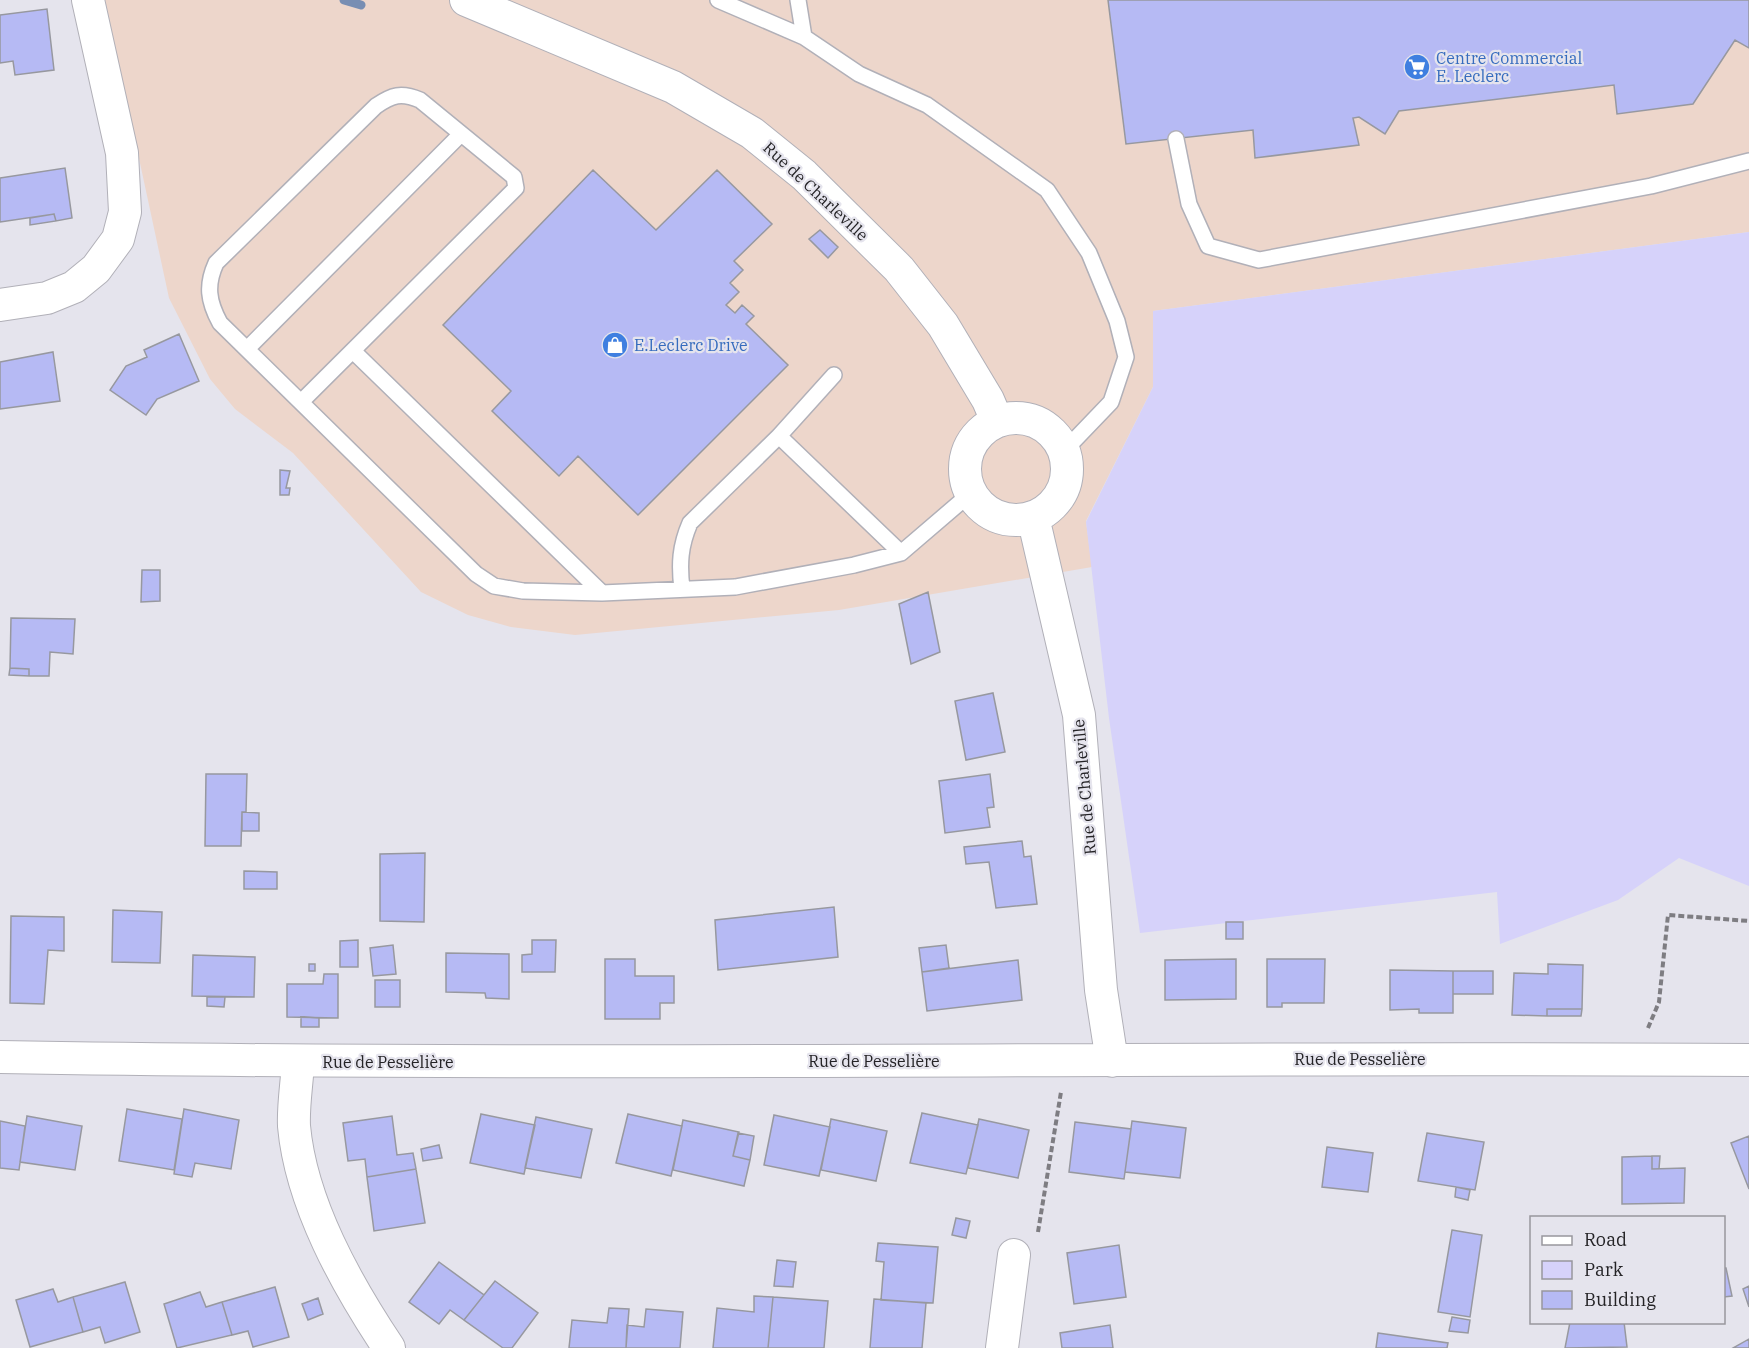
<svg xmlns="http://www.w3.org/2000/svg" width="1749" height="1348" font-family="'IBM Plex Serif',serif">
  <rect width="100%" height="100%" fill="#e5e4ed"/>
  <!-- commercial -->
  <path fill="#edd6cb" d="M105 0H1749V232L1153 311V387L1086 521 1092 567 839 610 575 635 511 627 468 615 421 592 293 453 235 409 210 379 169 298Z"/>
  <!-- green -->
  <path fill="#d6d2fa" d="M1749 232V886L1679 858 1618 900 1500 944 1497 892 1140 933 1109 718 1086 522 1153 387V311Z"/>
  <g fill="none" stroke-linecap="round" stroke-linejoin="round">
    <!-- stream -->
    <path stroke="#788eb3" stroke-width="9" d="M344 0 361 5"/>
  </g>
  <!-- building -->
  <path fill="#b6baf4" stroke="#97989f" stroke-width="1.5" d="M1108 0H1749V48L1735 40 1693 104 1617 114 1614 85 1399 111 1385 134 1359 117 1353 118 1359 145 1255 158 1253 130 1126 144Z
    M47 9 54 70 15 75 13 61 0 63V15Z
    M65 168 72 218 56 221 54 214 0 222V178Z
    M593 170 656 230 717 170 772 224 734 261 743 270 730 283 739 292 726 305 735 313 742 305 754 316 746 324 788 365 638 515 578 456 559 476 492 411 511 391 443 325Z
    M54 214 56 221 30 225V218Z
    M820 230 838 247 828 258 809 239Z
    M179 334 199 381 157 399 146 415 110 390 126 366 147 357 144 350Z
    M53 352 60 401 0 409V362Z
    M280 470 290 471 286 488H290L289 495H280Z
    M142 570H160V601L141 602Z
    M928 592 940 652 911 664 899 604Z
    M11 618 75 619 73 654 50 652 49 676H29V669L10 668Z
    M10 668 29 669V676L9 675Z
    M993 693 1005 752 966 760 955 701Z
    M206 774H247L246 812H242L241 846H205Z
    M990 774 994 807 987 808 990 827 945 833 939 781Z
    M242 812 259 813V831H242Z
    M1022 841 1024 857 1031 856 1037 904 996 908 989 862 966 864 964 847Z
    M425 853 424 922 380 921V854Z
    M244 871 277 872V889H244Z
    M834 907 838 957 718 970 715 920Z
    M113 910 162 912 160 963 112 962Z
    M11 916 64 917V951L48 950 44 1004 10 1003Z
    M1226 922H1243V939H1226Z
    M358 940V967H340V941Z
    M532 940H556L555 972H522V955L532 954Z
    M393 945 396 974 373 976 370 948Z
    M946 945 949 968 922 972 919 948Z
    M446 953 509 954V999L486 998 485 993 446 992Z
    M193 955 255 957 254 997 192 996Z
    M605 959H635V976H674V1003H660V1019H605Z
    M1236 959V999L1165 1000V960Z
    M1267 959H1325L1324 1003H1282V1007H1267Z
    M1018 960 1022 1000 927 1011 922 972Z
    M309 964H315V971H309Z
    M1548 964 1583 965 1582 1009H1547V1016L1512 1015 1514 973 1548 974Z
    M1390 970 1453 971V1013H1419V1009L1390 1010Z
    M1453 971H1493V994H1453Z
    M324 974H338V1018L287 1017V984H323Z
    M375 980H400V1007H375Z
    M207 997H225L224 1007 207 1006Z
    M1547 1009H1582L1581 1016H1547Z
    M301 1017 319 1018V1027H301Z
    M127 1109 182 1119 174 1170 119 1161Z
    M184 1109 239 1120 231 1169 195 1163 192 1177 174 1174Z
    M922 1113 978 1125 966 1174 910 1163Z
    M481 1114 535 1125 524 1174 470 1163Z
    M628 1114 682 1126 671 1176 616 1163Z
    M774 1115 830 1127 819 1176 764 1165Z
    M27 1116 82 1126 75 1170 20 1162Z
    M392 1116 397 1155 413 1153 416 1169 367 1177 365 1159 348 1161 343 1123Z
    M536 1117 592 1129 581 1178 525 1168Z
    M831 1119 887 1131 876 1181 821 1170Z
    M979 1119 1029 1130 1018 1178 968 1168Z
    M683 1120 739 1132 733 1156 750 1160 744 1186 673 1170Z
    M0 1121 25 1126 19 1170 0 1168Z
    M1132 1121 1186 1128 1180 1178 1125 1172Z
    M1075 1122 1131 1129 1124 1179 1069 1172Z
    M738 1133 754 1136 750 1160 733 1156Z
    M1427 1133 1484 1142 1475 1190 1418 1181Z
    M1749 1136V1189L1731 1143Z
    M439 1145 442 1158 423 1161 421 1149Z
    M1327 1147 1373 1153 1368 1192 1322 1187Z
    M1652 1156H1660L1659 1169H1652Z
    M1652 1156V1169L1685 1168 1684 1203 1622 1204V1157Z
    M416 1169 425 1223 374 1231 367 1177Z
    M1456 1187 1470 1190 1468 1200 1455 1197Z
    M956 1218 970 1221 966 1238 952 1235Z
    M1452 1230 1482 1235 1470 1317 1438 1312Z
    M878 1243 938 1247 933 1303 881 1300 884 1262 876 1261Z
    M1119 1245 1126 1297 1074 1304 1067 1253Z
    M777 1260 796 1262 793 1287 774 1286Z
    M439 1262 484 1295 464 1320 450 1310 439 1324 409 1302Z
    M1724 1268H1726L1732 1296 1724 1297Z
    M495 1281 538 1313 512 1348H503L464 1320Z
    M125 1282 140 1332 105 1343 100 1327 83 1332 73 1297Z
    M1749 1286V1307L1743 1289Z
    M275 1287 289 1337 253 1347 248 1331 232 1335 222 1302Z
    M53 1289 58 1302 73 1297 83 1332 30 1347 16 1300Z
    M200 1292 206 1307 222 1302 232 1335 177 1348 164 1304Z
    M754 1296 773 1297 768 1348H713L717 1308 754 1312Z
    M773 1297 828 1301 824 1348H768Z
    M318 1298 323 1314 308 1320 302 1304Z
    M874 1299 926 1303 922 1348H870Z
    M609 1308 629 1309 626 1348H569L572 1320 607 1323Z
    M646 1309 683 1312 680 1348H626L627 1325 644 1327Z
    M1452 1317 1470 1320 1468 1333 1449 1331Z
    M1570 1322H1624L1627 1347 1565 1348Z
    M1110 1325 1113 1348H1062L1060 1333Z
    M1378 1333 1448 1343 1447 1348H1376Z
    M1749 1339V1348H1733Z"/>
  <g fill="none" stroke-linecap="round" stroke-linejoin="round">
    <!-- lane casing -->
    <g stroke="#b1b0b8" stroke-width="18">
      <path id="lane" d="M718 0 804 37 859 74 927 105 1047 190 1089 253 1117 321 1126 357 1111 402 1064 451
        M798 0 804 37
        M1176 139 1189 204 1208 246 1259 260 1651 186 1749 161
        M247 349 461 134
        M353 351 602 593
        M301 402 516 188 514 177 420 100C401 92 392 95 376 106L216 263C206 285 208 301 220 323L476 574 494 586 523 591 602 593 735 587 854 565 901 553 971 493
        M779 436 834 375
        M682 589C679 564 680 546 690 523L779 436 901 553"/>
    </g>
    <!-- street casing -->
    <g stroke="#b1b0b8" stroke-width="34">
      <path id="street" d="M466 0 673 87 752 133 804 175 899 269 943 325 988 400 997 421
        M0 305 47 298 74 287 96 269 118 239 125 212 122 153 88 0
        M965 469a51 51 0 1 1 102 0a51 51 0 1 1-102 0Z
        M1033 517 1079 715 1101 990 1112 1061
        M0 1057C583 1067 1166 1056 1749 1060
        M298 1062C297 1083 293 1105 294 1126 301 1204 347 1285 389 1348
        M1002 1348 1014 1255"/>
    </g>
    <!-- path -->
    <path stroke="#7e7d82" stroke-width="4" stroke-dasharray="6 3" stroke-linecap="butt" d="M1648 1028 1659 1002 1668 915 1749 921
      M1038 1232 1061 1092"/>
    <!-- lane -->
    <use href="#lane" stroke="#fff" stroke-width="15"/>
    <!-- street -->
    <use href="#street" stroke="#fff" stroke-width="32"/>
  </g>
  <!-- icons -->
  <defs>
    <g id="supermarket-disc" transform="scale(1.35)"><circle r="9.5" fill="#3f7fe0" stroke="#e5e4ed"/><path d="M-6-5.5h2.5l.6 2H6L4.5 2H-2.5L-4.4-4H-6ZM-1.5 3.2a1.3 1.3 0 1 0 .1 0ZM3 3.2a1.3 1.3 0 1 0 .1 0Z" fill="#fff"/></g>
    <g id="shop-disc" transform="scale(1.35)"><circle r="9.5" fill="#3f7fe0" stroke="#e5e4ed"/><path d="M-5-2.5h2.3a2.7 3.5 0 0 1 5.4 0H5L5.5 6h-11ZM-1.5-2.5h3a1.5 2.3 0 0 0-3 0Z" fill="#fff"/></g>
  </defs>
  <g fill-rule="evenodd">
    <use href="#supermarket-disc" x="1417" y="67"/>
    <use href="#shop-disc" x="615" y="345"/>
  </g>
  <g text-anchor="middle" stroke-width="4.5" stroke-linejoin="round" paint-order="stroke">
    <!-- shop labels -->
    <g font-size="16" fill="#366cbe" stroke="#e5e4ed" text-anchor="start">
      <text x="1436" y="64">Centre Commercial<tspan x="1436" dy="18">E. Leclerc</tspan></text>
      <text x="634" y="351">E.Leclerc Drive</text>
    </g>
    <!-- street labels -->
    <g font-size="16" fill="#242326" stroke="#e5e4ed">
      <text transform="translate(816 191) rotate(43)" y="6">Rue de Charleville</text>
      <text transform="translate(1084 787) rotate(-95)" y="6">Rue de Charleville</text>
      <text x="1360" y="1065">Rue de Pesselière</text>
      <text x="874" y="1067">Rue de Pesselière</text>
      <text x="388" y="1068">Rue de Pesselière</text>
    </g>
  </g>
  <!-- legend -->
  <rect x="1530" y="1216" width="195" height="108" fill="#e5e4ed" stroke="#98979d" stroke-width="1.5"/>
  <rect x="1542" y="1236" width="30" height="9" fill="#ffffff" stroke="#98979d" stroke-width="1.5"/>
  <text x="1584" y="1246" font-size="18" fill="#242326">Road</text>
  <rect x="1542" y="1261" width="30" height="18" fill="#d6d2fa" stroke="#98979d" stroke-width="1.5"/>
  <text x="1584" y="1276" font-size="18" fill="#242326">Park</text>
  <rect x="1542" y="1291" width="30" height="18" fill="#b6baf4" stroke="#98979d" stroke-width="1.5"/>
  <text x="1584" y="1306" font-size="18" fill="#242326">Building</text>
</svg>
